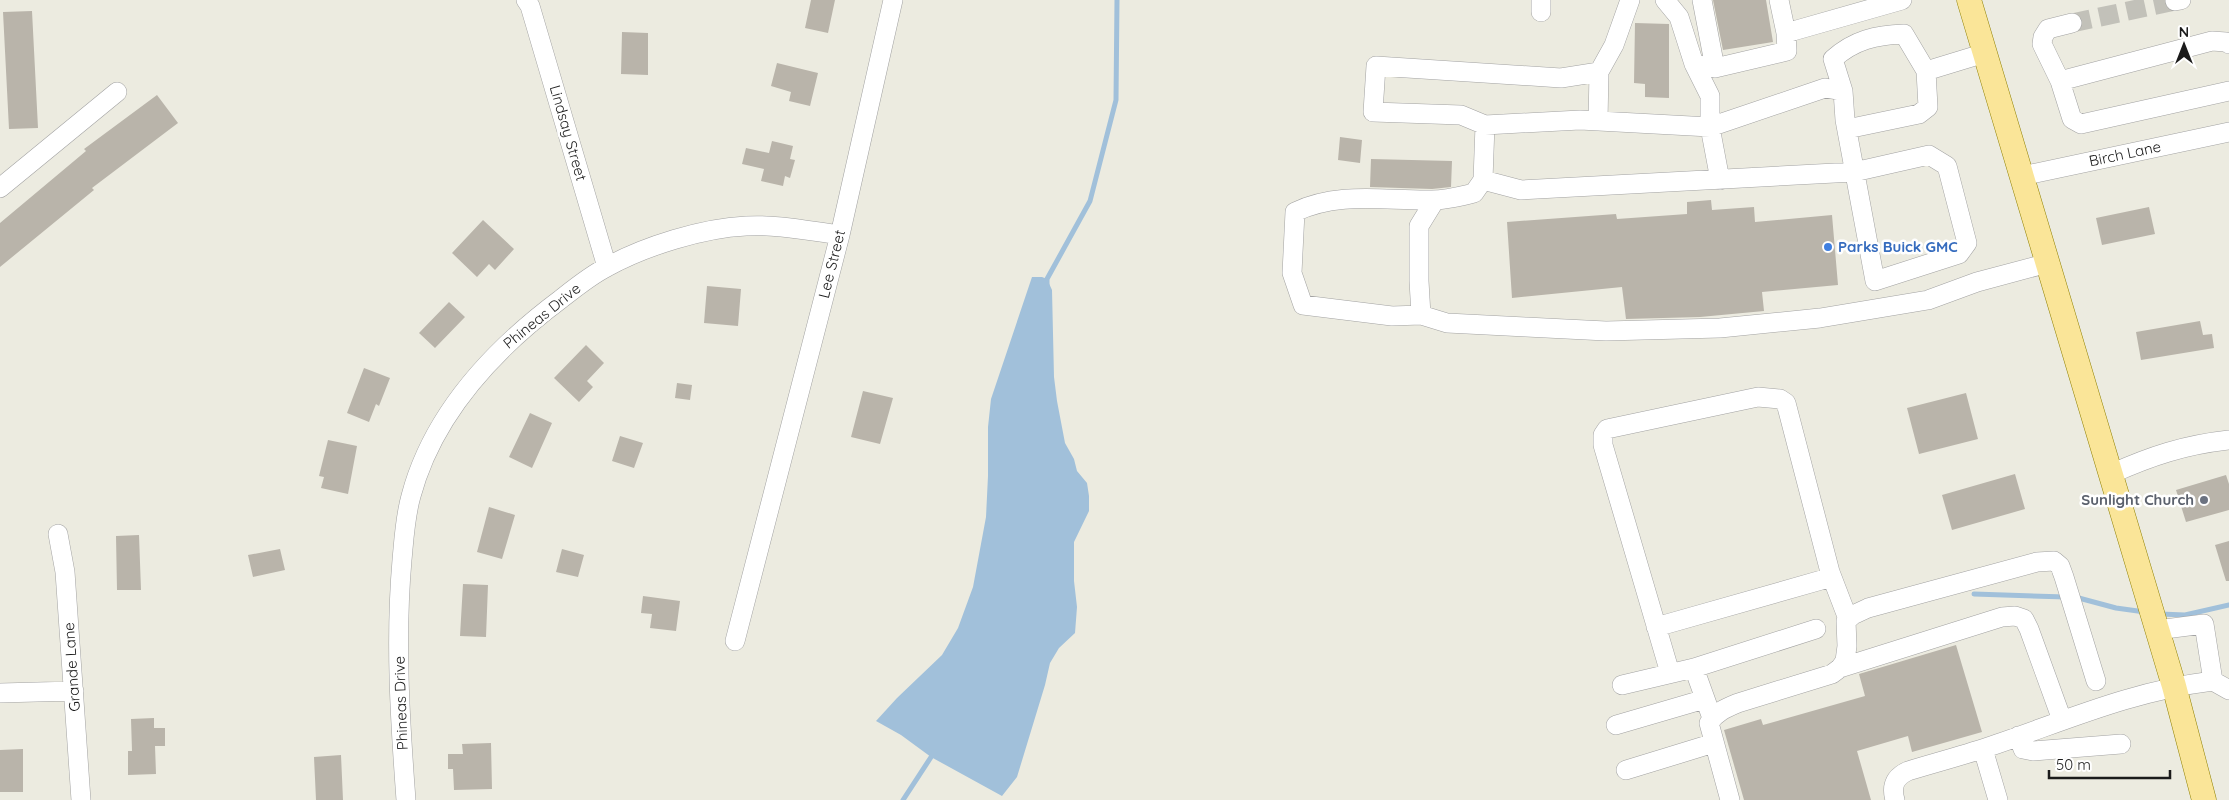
<svg xmlns="http://www.w3.org/2000/svg" width="2229" height="800" font-family="Quicksand,sans-serif">
  <rect width="100%" height="100%" fill="#ecebe0"/>
  <!-- water -->
  <path fill="#a1c0da" d="M1032 277H1042L1047 279 1052 290 1054 377 1057 401 1065 443 1074 459 1077 471 1087 483 1089 496V511L1074 542V581L1077 607 1075 633 1059 648 1050 663 1045 685 1017 777 1002 796 931 757 901 735 876 721 897 698 942 655 958 628 973 587 986 517 988 476V427L991 399Z"/>
  <g fill="none" stroke-linecap="round" stroke-linejoin="round">
    <!-- stream -->
    <path stroke="#a1c0da" stroke-width="5" d="M1047 285V279L1090 201 1116 100 1117 0
      M1974 594 2066 597
      M2075 597 2116 608 2145 612
      M2160 614 2185 615 2229 605
      M903 800 935 751"/>
  </g>
  <!-- building -->
  <path fill="#b9b4aa" d="M811 0H835L828 33 805 28Z
    M1713 0H1766L1773 42 1723 50Z
    M32 11 38 128 9 129 3 12Z
    M1635 23 1669 24V98L1645 97V84L1634 83Z
    M622 32 648 33V75L621 74Z
    M777 63 818 73 810 106 789 101 791 92 771 86Z
    M157 95 178 123 92 188 94 190 0 267V223L86 151 84 149Z
    M1340 137 1362 140 1360 163 1338 160Z
    M772 141 793 146 790 159 795 160 790 178 785 176 783 186 761 181 764 169 742 164 746 148 769 153Z
    M1371 159 1452 161 1451 187 1432 189 1370 187Z
    M1711 200 1712 210 1754 207 1755 222 1832 215 1838 285 1762 292 1764 311 1700 317 1626 319 1622 287 1512 298 1507 222 1616 214 1617 219 1687 214V202Z
    M2149 207 2155 234 2102 245 2096 218Z
    M483 220 514 249 495 270 489 264 477 277 452 253Z
    M707 286 741 289 738 326 704 323Z
    M449 302 465 317 435 348 419 333Z
    M2200 321 2203 335 2212 334 2214 348 2141 360 2136 332Z
    M586 345 604 363 587 381 593 387 579 402 554 378Z
    M364 368 390 378 379 406 376 404 369 422 347 413Z
    M677 383 692 385 690 400 675 398Z
    M863 391 893 398 880 444 851 437Z
    M1966 393 1978 439 1919 454 1907 408Z
    M530 413 552 423 532 468 509 457Z
    M620 436 643 443 634 468 612 461Z
    M328 440 357 446 348 494 321 488 324 477 319 476Z
    M2015 474 2025 509 1952 530 1942 495Z
    M2226 475 2229 484V510L2186 522 2176 490Z
    M489 507 515 515 502 559 477 552Z
    M139 535 141 590H117L116 536Z
    M2229 541V581H2226L2215 545Z
    M280 549 285 570 253 577 248 555Z
    M562 549 584 555 578 577 556 572Z
    M463 584 488 585 486 637 460 636Z
    M643 596 680 601 676 631 650 628 652 614 641 613Z
    M1956 645 1982 732 1912 752 1908 736 1857 751 1871 800H1744L1724 730 1761 719 1763 725 1865 696 1859 674Z
    M154 718V728H165V746H155L156 774 128 775V751H132L131 719Z
    M491 743 492 789 454 790 453 769H448V754H463L462 744Z
    M23 749V792H0V750Z
    M341 755 343 800H316L314 757Z"/>
  <g fill="none" stroke-linecap="round" stroke-linejoin="round">
    <!-- minor-tunnel -->
    <path stroke="#c2c1b9" stroke-width="19" stroke-dasharray="19 9" stroke-linecap="butt" d="M2072 23 2175 1"/>
    <!-- minor casing -->
    <g stroke="#a2a2a2" stroke-width="20">
      <path id="minor" d="M526 0 530 6 607 267
        M1541 0V12
        M1665 0 1679 17 1694 64 1710 96V127L1720 180
        M1702 0 1715 68
        M1779 0 1786 33 1902 0
        M2175 1 2181 0
        M2072 23 2048 29 2043 37 2042 44 2060 81 2072 119 2081 124 2229 91
        M1694 64 1715 68 1787 51 1786 33
        M2060 81 2212 41 2226 42 2229 44
        M1598 121 1599 72 1614 45 1630 0
        M1485 125 1580 120 1710 127 1825 88 1843 91
        M1847 129 1919 114 1928 107 1926 71
        M2022 176 2229 132
        M1483 180 1521 190 1854 172 1929 155 1947 166 1967 243 1959 254 1875 281 1845 120 1843 91 1833 59C1854 40 1876 35 1904 34L1926 71 1985 53
        M0 188 117 92
        M1435 200 1419 226V281L1421 315 1392 316 1303 305 1292 273 1295 212C1339 191 1385 201 1432 200 1446 200 1461 196 1474 193L1483 180 1485 125 1461 115 1373 112 1376 66 1561 78 1599 72
        M1421 315 1447 323 1526 327 1606 331 1720 328 1820 318 1928 300 1977 282 2048 263
        M2111 474C2151 456 2184 445 2229 440
        M58 534 65 572 81 800
        M1656 627 1832 577
        M2157 630 2204 624 2213 681 2229 690
        M735 641 840 235 893 0
        M1694 668 1816 629
        M1840 668 2002 617 2015 616 2024 619 2029 629 2062 720
        M1670 673 1603 445V435L1607 429 1758 397 1780 399 1786 403 1830 572 1848 619
        M1622 685 1694 668 1712 718
        M0 693 74 691
        M1616 725 1705 699
        M2018 736 2023 749 2033 751 2121 744
        M1983 749 1998 800
        M1626 770 1714 743
        M406 800C400 720 395 640 402 560 404 539 405 517 411 496 433 413 494 349 561 299 575 288 591 275 607 267 645 246 703 228 746 226 777 224 809 231 840 235
        M1730 800 1709 723C1716 712 1726 708 1738 703L1832 674 1840 668 1845 661 1847 646 1846 621 1853 615 1868 608 2037 562 2054 561 2060 566 2064 577 2096 681
        M1895 800C1891 786 1895 777 1908 771 1934 763 1961 756 1988 747 2065 721 2131 691 2213 681"/>
    </g>
    <!-- major casing -->
    <g stroke="#8f8003" stroke-width="25">
      <path id="major" d="M1969 0 2174 686 2204 800"/>
    </g>
    <!-- minor -->
    <use href="#minor" stroke="#fff" stroke-width="19"/>
    <!-- major -->
    <use href="#major" stroke="#fae598" stroke-width="24"/>
  </g>
  <!-- markers -->
  <circle fill="#3f7fe0" stroke="#fff" stroke-width="2" cx="1828" cy="247" r="5"/>
  <circle fill="#6b7280" stroke="#fff" stroke-width="2" cx="2204" cy="500" r="5"/>
  <g text-anchor="middle" stroke-width="5" stroke-linejoin="round" paint-order="stroke">
    <!-- street labels -->
    <g font-size="15" fill="#1b1b1b" stroke="#fff">
      <text transform="translate(568 133) rotate(74)" y="5">Lindsay Street</text>
      <text transform="translate(2125 154) rotate(-12)" y="5">Birch Lane</text>
      <text transform="translate(832 264) rotate(-76)" y="5">Lee Street</text>
      <text transform="translate(542 316) rotate(-39)" y="5">Phineas Drive</text>
      <text transform="translate(72 667) rotate(-94)" y="5">Grande Lane</text>
      <text transform="translate(401 703) rotate(-92)" y="5">Phineas Drive</text>
    </g>
    <!-- shop labels -->
    <g font-size="15" font-weight="bold" fill="#366cbe" stroke="#fff" text-anchor="start">
      <text x="1838" y="252">Parks Buick GMC</text>
    </g>
    <!-- worship labels -->
    <g font-size="15" font-weight="bold" fill="#5b616d" stroke="#fff" text-anchor="end">
      <text x="2194" y="505">Sunlight Church</text>
    </g>
  </g>
  <!-- north arrow -->
  <g transform="translate(2184 45)" stroke="#ffffff" stroke-width="4" paint-order="stroke">
  <path d="M0-4L9 19L0 12L-9 19Z" fill="#1b1b1b"/>
  <text y="-8" font-size="14" font-weight="bold" text-anchor="middle" fill="#1b1b1b">N</text>
  </g>
  <!-- scale -->
  <path d="M2049 770v8h121v-8" fill="none" stroke="#1b1b1b" stroke-width="2.5"/>
  <text x="2056" y="770" font-size="15" fill="#1b1b1b" stroke="#ffffff" stroke-width="4" paint-order="stroke">50 m</text>
</svg>
